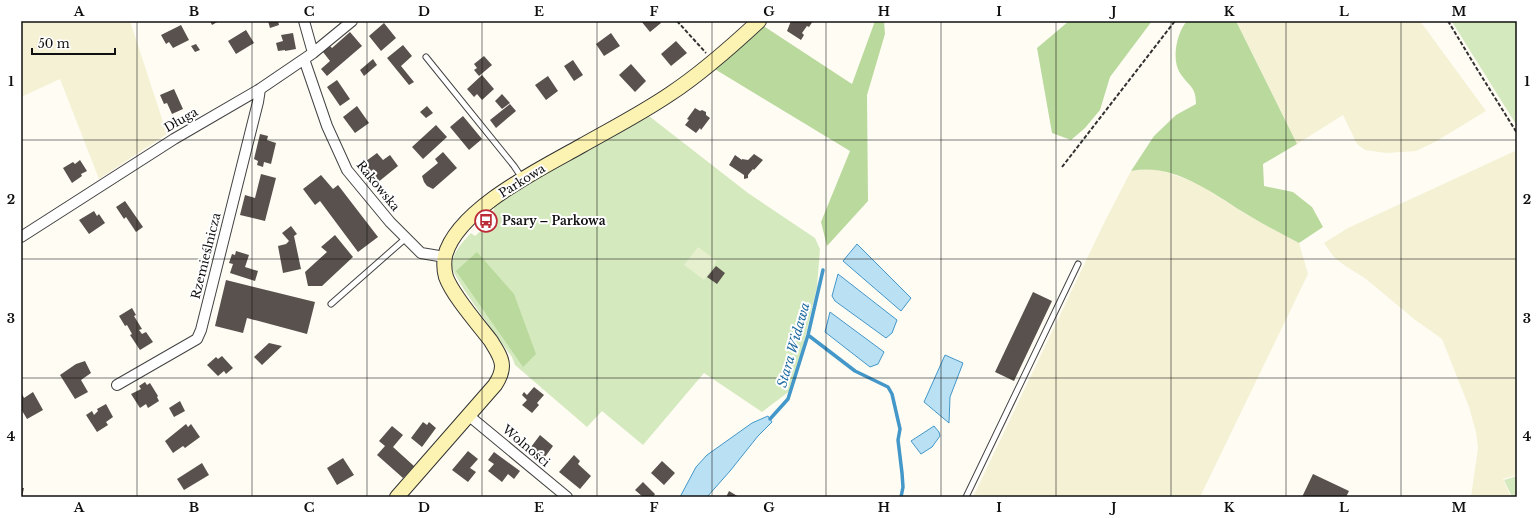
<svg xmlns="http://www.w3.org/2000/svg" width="1538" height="518" font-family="'Libre Baskerville',serif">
  <rect width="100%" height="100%" fill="#fffcf4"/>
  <!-- farmland -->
  <path fill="#f4f1d4" d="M21 21H130L167 134 99 179 60 79 21 97Z
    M1236 21H1420L1486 111 1435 142 1416 151 1386 153 1365 150 1357 144 1343 115 1297 144Z
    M1515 151 1517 153V475L1503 479 1511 497H1471L1478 448 1476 432 1469 407 1442 339 1414 319 1366 279 1344 265 1333 256 1324 243 1348 228Z
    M1144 168 1163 171 1197 183 1244 213 1299 243 1308 274 1200 497H973L1104 223 1131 171Z"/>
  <!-- green -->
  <path fill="#d5e9be" d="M1452 21H1517V126L1454 25Z
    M649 116 748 193 815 238 820 249 817 287 802 351 791 390 762 412 704 373 643 445 602 411 587 427 515 365 512 357C503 344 453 278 452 267 452 252 462 243 471 233L475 236 496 217 493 212 495 206 538 178Z
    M1517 476V497H1512L1504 480Z"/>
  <!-- forest -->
  <path fill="#bad99d" d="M875 21H884L885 34 867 95 868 201 827 246 821 222 850 151 713 68 762 25 852 84Z
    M1069 21H1152L1110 77 1100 110 1085 128 1071 140 1052 133 1037 48Z
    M1187 21H1236L1297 144 1263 164 1264 186 1293 192 1312 207 1323 227 1299 243C1280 233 1261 223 1243 212 1209 191 1173 163 1131 171L1154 136 1176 115 1196 104C1196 86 1189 87 1180 73 1171 59 1177 32 1187 21Z
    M477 252 514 294 536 354 523 367 456 271Z"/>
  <!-- pitch -->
  <path fill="#e6f0cf" d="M698 247 717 261 704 280 684 265Z"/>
  <!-- water -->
  <path fill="#bae0f4" stroke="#4397c9" d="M857 244 911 298 901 311 843 261Z
    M838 274 897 320 892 333 886 338 835 301 832 296Z
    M830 312 884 352 878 364 870 367 825 332Z
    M945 355 963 363 950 397 949 423 924 402Z
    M768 416 772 422 758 436 730 471 707 497H680L696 467 707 455 752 423Z
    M934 426 939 432 940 436 932 447 921 454 911 441Z"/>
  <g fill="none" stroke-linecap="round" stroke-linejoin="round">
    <!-- stream -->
    <path stroke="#4397c9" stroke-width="3.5" d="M808 335 855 371 888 387 892 394 900 429 898 440 902 473 903 487 901 497
      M770 419 788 399 808 335 823 270"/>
  </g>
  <!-- building -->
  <path fill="#59514d" d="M210 21H219L212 25Z
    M268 21H278L279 25 270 28Z
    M641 21H659L661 23 650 32Z
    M791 21H813L809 27 807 26 802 33 804 35 801 40 787 31Z
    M384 23 396 38 381 51 369 36Z
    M181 25 189 40 173 48 169 42 166 44 161 35Z
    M246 30 254 43 236 54 228 41Z
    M350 32 362 46 327 76 321 69 330 61 323 52 329 45 332 48Z
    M293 33 296 49 285 51V50L278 51 276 43 283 41 281 35Z
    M611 33 620 46 604 56 596 44Z
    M676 41 687 53 671 66 661 54Z
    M196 44 200 50 195 52 191 46Z
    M403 45 412 56 401 66 414 82 409 85 387 58Z
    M484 56 492 65 479 76 474 70 477 68 474 64Z
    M373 59 377 65 364 76 360 70Z
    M573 60 583 75 574 81 564 66Z
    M631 64 646 81 635 92 619 75Z
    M482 75 494 89 482 100 477 94 474 97 467 89Z
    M548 76 558 91 546 100 535 85Z
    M337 80 350 99 340 106 327 87Z
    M174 89 183 109 172 114 167 103 164 104 160 95Z
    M502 94 510 103 502 109 495 101Z
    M510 104 516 111 496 128 490 120Z
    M357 106 369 123 355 133 343 117Z
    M427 106 433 113 426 118 420 112Z
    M695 108 700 111 702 110 706 112V115L710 118 701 130 700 128 696 133 685 125 689 120 687 119Z
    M463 116 482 139 469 150 450 127Z
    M436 125 447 137 423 159 412 147Z
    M260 134 268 136 267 140 276 143 271 164 264 162 263 167 257 165 258 161 254 159Z
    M443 152 457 168 433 189 427 186 424 182 422 176 438 163 435 159Z
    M377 153 383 160 390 155 398 166 377 183 362 164Z
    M754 154 763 160 754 170 753 169 748 175V178L744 179V175L729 165 735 155 742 160V159L748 160Z
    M80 160 87 171 81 174 82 176 72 183 63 168 73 162 75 164Z
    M261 174 276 178 265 221 240 215 245 195 255 198Z
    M321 175 333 189 338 185 378 237 358 252 320 201 315 205 303 189Z
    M125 201 143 227 136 232 126 217 124 219 116 207Z
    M94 211 97 216 99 214 105 223 89 234 79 220Z
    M291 226 297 234 294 236 301 269 283 273 278 246 286 244 289 241 282 233Z
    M335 235 353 257 322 286H308L305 272 327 252 321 247Z
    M236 251 249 255 245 267 258 271 255 281 230 273 233 264 229 263 232 254 235 255Z
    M716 266 725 273 717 284 707 277Z
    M226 280 315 302 307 334 247 318 243 333 215 326Z
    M1033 292 1052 301 1014 381 995 372Z
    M132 308 136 315 134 316 142 329 139 330 142 334 146 332 153 342 140 350 130 335 132 334 127 325 125 326 119 316Z
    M269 343 282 346 262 365 254 357Z
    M222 356 233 368 226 374 224 371 218 376 207 365 216 357 218 359Z
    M85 361 91 373 81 380 88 392 75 399 60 375 76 364Z
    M145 382 147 385 150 383 158 396 157 397 159 401 148 408 146 404 140 408 131 394 141 389 139 386Z
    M534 387 544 395 537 403 539 405 532 413 522 405 527 400 522 395 524 392 527 395Z
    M33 392 43 410 27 419 21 409V395L22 394 24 398Z
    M180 401 185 411 174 417 169 408Z
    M106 404 113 417 106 422 108 425 97 432 86 415 92 411 94 415 98 411 97 409Z
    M423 422 427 425 429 422 436 428 422 447 411 438Z
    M186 424 188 427 191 424 200 437 185 448 183 446 173 453 165 441Z
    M392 426 403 435 393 447 414 466 403 478 377 455 385 446 379 441Z
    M540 435 553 446 542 461 538 457 540 455 531 447Z
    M468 451 478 459 470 468 476 472 468 482 452 470Z
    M494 452 520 471 514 479 508 474 502 482 488 471 494 464 488 460Z
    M574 455 580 461 578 464 591 476 580 489 559 472Z
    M343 458 354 475 337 485 327 468Z
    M662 461 675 473 664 485 651 473Z
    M202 463 209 475 184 490 177 479Z
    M1313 474 1349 491 1346 497H1302Z
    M643 482 655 494 653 497H643L635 490Z
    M21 488H24L22 497H21Z
    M729 491 739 497H726Z"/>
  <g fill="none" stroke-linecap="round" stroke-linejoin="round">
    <!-- lane casing -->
    <g stroke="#434343" stroke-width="7">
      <path id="lane" d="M426 57 514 166 522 178
        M331 304 406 238
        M966 497 1078 264"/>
    </g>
    <!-- street casing -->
    <g stroke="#434343" stroke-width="12">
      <path id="street" d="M304 21 313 53
        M304 59 327 126 347 170 390 222 421 253 445 257
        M21 237 174 139 260 89 313 53 352 21
        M117 385 197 339 201 330 258 102 260 89
        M468 415 567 497"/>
    </g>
    <!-- secondary casing -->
    <g stroke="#323232" stroke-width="16">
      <path id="secondary" d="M397 497 495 385C499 379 502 373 502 366 502 357 495 348 491 341 478 324 453 296 446 277 444 270 444 262 445 256 457 209 542 168 581 146 611 129 642 113 670 94 702 73 731 47 759 21"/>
    </g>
    <!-- path -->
    <path stroke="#323232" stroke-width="2" stroke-dasharray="4 2" stroke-linecap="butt" d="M677 21 706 53
      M1448 21 1477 69 1517 133
      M1062 167 1175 21"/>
    <!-- lane -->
    <use href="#lane" stroke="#fff" stroke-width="5"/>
    <!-- street -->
    <use href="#street" stroke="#fff" stroke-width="10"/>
    <!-- secondary -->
    <use href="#secondary" stroke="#fcf2b1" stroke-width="14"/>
  </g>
  <!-- grid -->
  <path fill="none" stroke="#101010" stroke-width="1" stroke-opacity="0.55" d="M137 21V497M252 21V497M367 21V497M482 21V497M597 21V497M712 21V497M826 21V497M941 21V497M1056 21V497M1171 21V497M1286 21V497M1401 21V497M21 140H1517M21 259H1517M21 378H1517"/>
  <!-- icons -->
  <defs>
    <g id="bus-ring" transform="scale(1.15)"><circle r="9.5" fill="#fff" stroke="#bc2c37" stroke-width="1.5"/><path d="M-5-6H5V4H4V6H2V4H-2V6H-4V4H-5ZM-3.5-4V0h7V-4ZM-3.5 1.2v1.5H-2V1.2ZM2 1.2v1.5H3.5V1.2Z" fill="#bc2c37"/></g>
  </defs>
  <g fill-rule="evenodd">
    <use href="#bus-ring" x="486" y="221"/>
  </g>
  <g text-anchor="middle" stroke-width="4" stroke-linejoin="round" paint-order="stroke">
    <!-- street labels -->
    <g font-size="12" fill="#101010" stroke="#fff">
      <text transform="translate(181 120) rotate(-30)" y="4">Długa</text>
      <text transform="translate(522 181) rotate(-32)" y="4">Parkowa</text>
      <text transform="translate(378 186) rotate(51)" y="4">Rakowska</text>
      <text transform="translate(206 256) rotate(-76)" y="4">Rzemieślnicza</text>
      <text transform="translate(526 446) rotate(40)" y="4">Wolności</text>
    </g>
    <!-- poi labels -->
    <g font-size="12" font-weight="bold" fill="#101010" stroke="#fff" text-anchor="start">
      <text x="502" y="225">Psary – Parkowa</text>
    </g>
    <!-- water labels -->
    <g font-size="13" font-style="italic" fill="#1c699f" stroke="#fff">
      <text transform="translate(793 345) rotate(-74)" y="5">Stara Widawa</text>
    </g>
  </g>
  <!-- border -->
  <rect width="1538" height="518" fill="none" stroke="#ffffff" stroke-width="44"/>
  <!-- scale -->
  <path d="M32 48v6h83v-6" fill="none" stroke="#101010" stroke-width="2"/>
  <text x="38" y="48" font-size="12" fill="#101010" stroke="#ffffff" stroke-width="3" paint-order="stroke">50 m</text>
  <rect x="22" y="22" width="1494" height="474" fill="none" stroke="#101010" stroke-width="1.5"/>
  <g font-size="13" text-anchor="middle" font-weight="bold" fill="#101010">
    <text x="79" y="16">A</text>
    <text x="194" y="16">B</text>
    <text x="309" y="16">C</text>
    <text x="424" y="16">D</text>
    <text x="539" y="16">E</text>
    <text x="654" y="16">F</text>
    <text x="769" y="16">G</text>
    <text x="884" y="16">H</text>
    <text x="999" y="16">I</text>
    <text x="1114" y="16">J</text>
    <text x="1229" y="16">K</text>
    <text x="1344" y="16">L</text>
    <text x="1459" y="16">M</text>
    <text x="11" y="86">1</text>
    <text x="1527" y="86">1</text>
    <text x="11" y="204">2</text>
    <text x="1527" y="204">2</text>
    <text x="11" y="323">3</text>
    <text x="1527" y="323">3</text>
    <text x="11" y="441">4</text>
    <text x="1527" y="441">4</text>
    <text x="79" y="512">A</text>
    <text x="194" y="512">B</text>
    <text x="309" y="512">C</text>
    <text x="424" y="512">D</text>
    <text x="539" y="512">E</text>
    <text x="654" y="512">F</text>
    <text x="769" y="512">G</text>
    <text x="884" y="512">H</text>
    <text x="999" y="512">I</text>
    <text x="1114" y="512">J</text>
    <text x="1229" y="512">K</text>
    <text x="1344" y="512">L</text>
    <text x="1459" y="512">M</text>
  </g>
</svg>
